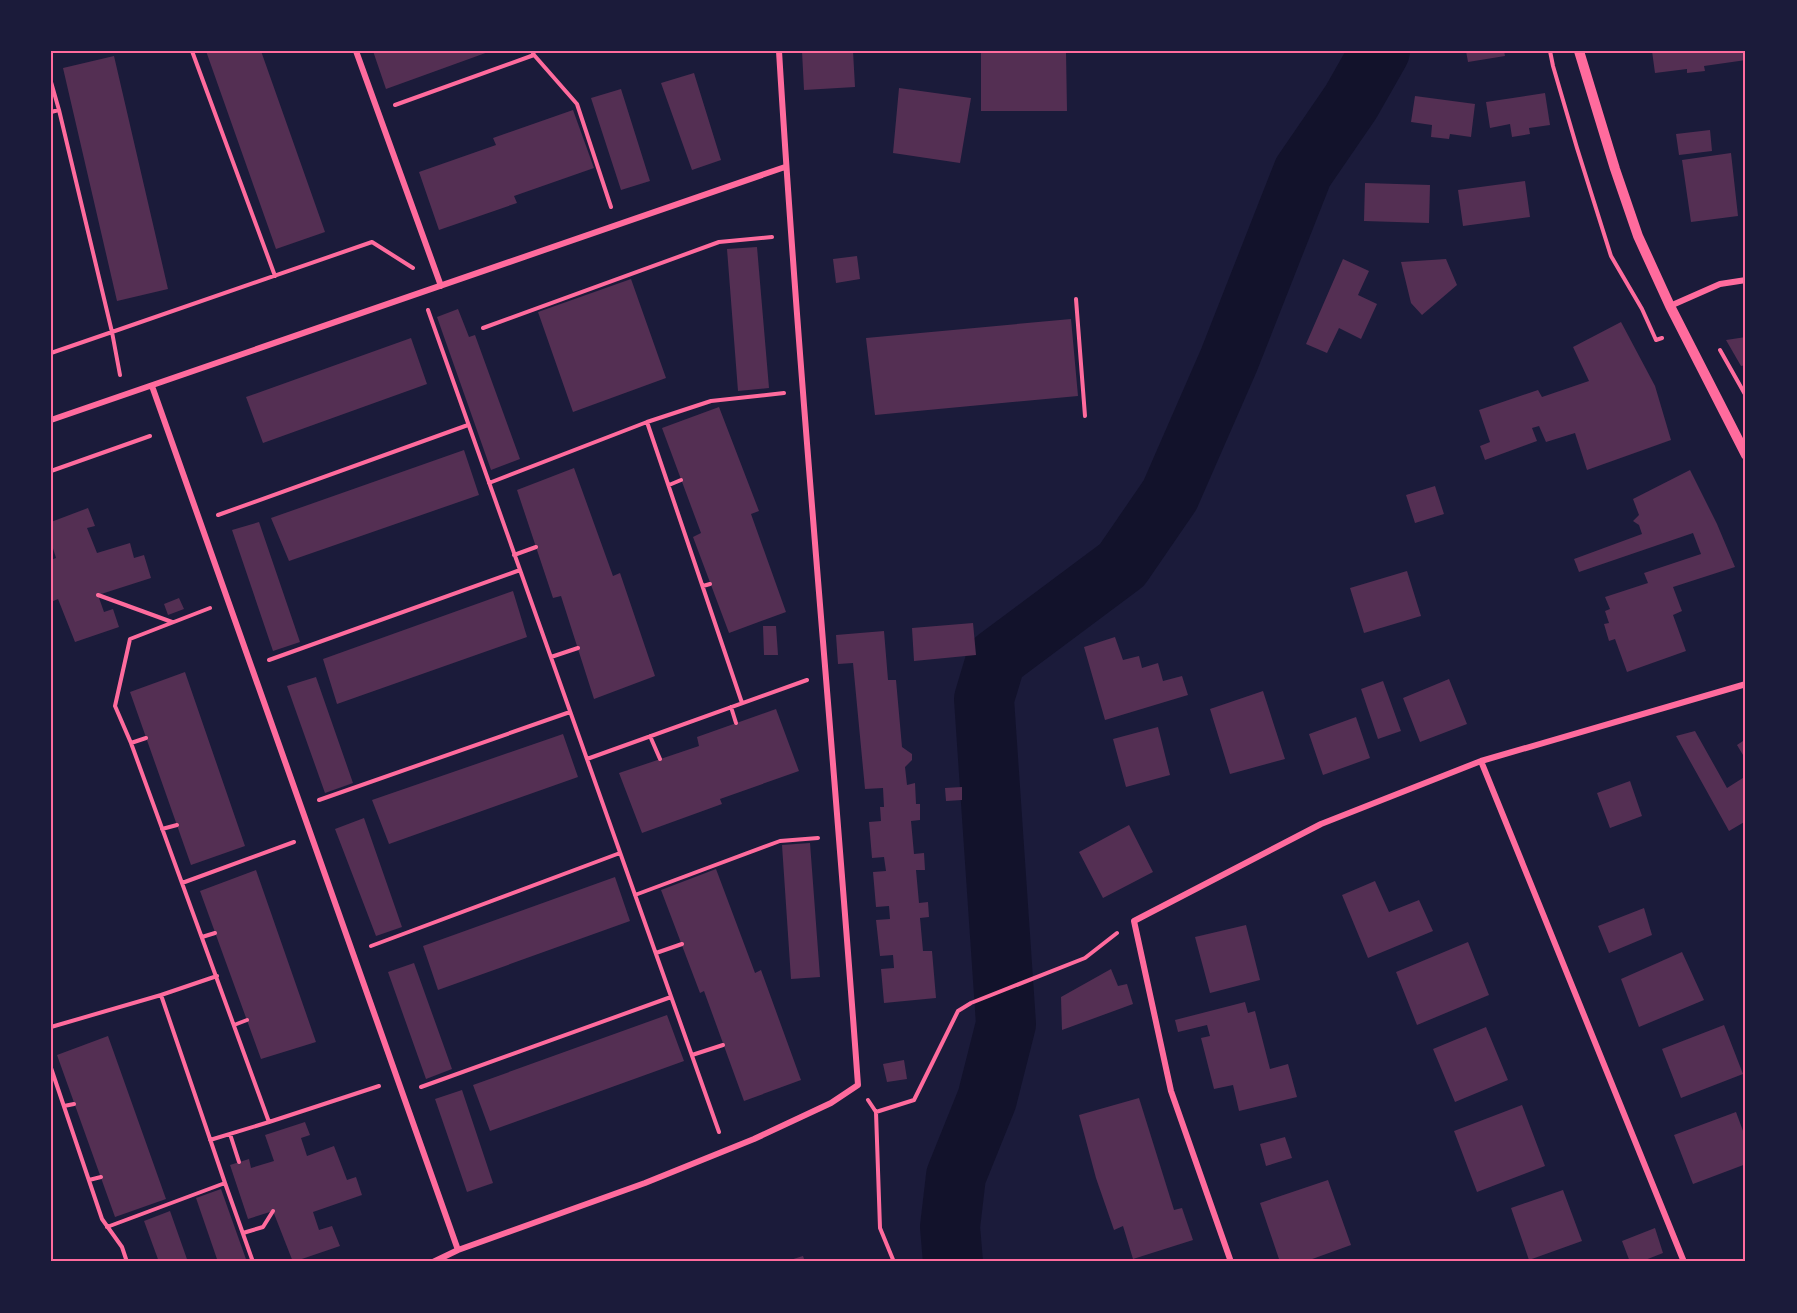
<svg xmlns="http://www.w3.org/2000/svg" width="1797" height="1313" font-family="Arial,sans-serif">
  <rect width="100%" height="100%" fill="#1b1b3a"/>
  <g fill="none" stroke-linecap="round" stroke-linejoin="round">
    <!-- river -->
    <path stroke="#12122b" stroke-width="60" d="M953 1262 950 1227 956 1176 987 1099 1006 1024 984 699 996 659 1122 565 1170 495 1229 360 1303 172 1351 102 1380 51"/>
  </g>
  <!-- building -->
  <path fill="#542f53" d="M206 51H261L325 232 276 249Z
    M373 51H491L386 89Z
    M802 51H853L855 87 804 90Z
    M981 51H1066L1067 111H981Z
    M1466 51H1504L1505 56 1468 62Z
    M1652 51H1746V60L1704 66 1705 71 1687 73V69L1655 73Z
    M114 56 168 289 117 301 63 68Z
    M694 73 721 160 692 170 661 83Z
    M899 88 971 98 960 163 893 153Z
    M621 89 650 181 621 190 591 98Z
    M1545 93 1550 125 1529 128 1530 134 1512 137 1510 124 1490 128 1486 102Z
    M1415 96 1475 104 1471 137 1450 134 1449 139 1431 137 1432 125 1411 122Z
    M573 110 594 168 514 196 517 203 439 230 419 172 496 145 493 138Z
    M1710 130 1712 151 1679 155 1676 134Z
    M1731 153 1738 216 1691 222 1682 160Z
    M1525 181 1530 217 1463 226 1458 190Z
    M1365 183 1430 185 1429 223 1364 221Z
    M757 247 769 388 738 391 727 249Z
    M857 256 860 279 836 283 833 259Z
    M1343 259 1369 271 1358 295 1377 304 1361 339 1339 328 1327 353 1306 344Z
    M1446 259 1457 285 1422 315 1411 303 1401 262Z
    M631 279 666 378 573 412 538 312Z
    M458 309 469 337 475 335 520 459 491 470 437 317Z
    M1071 319 1078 396 875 415 866 338Z
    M1621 322 1655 386 1671 440 1587 470 1575 433 1546 442 1539 426 1532 428 1537 441 1485 460 1480 446 1490 442 1479 410 1538 390 1542 397 1589 381 1573 347Z
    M1746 337V365L1741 366 1726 340Z
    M411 338 427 384 263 443 246 397Z
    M719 407 759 511 751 514 786 612 729 633 693 537 701 533 662 428Z
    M464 450 479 495 289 561 271 518Z
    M574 468 613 576 620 573 655 676 594 699 561 596 553 598 517 490Z
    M1690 470 1717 524 1735 567 1673 587 1682 611 1673 615 1686 651 1627 672 1615 639 1609 641 1604 624 1609 623 1605 611 1610 609 1605 597 1648 583 1644 573 1701 554 1693 533 1579 572 1574 559 1642 534 1639 525 1633 521 1639 515 1633 499Z
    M1435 486 1444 514 1415 523 1406 495Z
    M88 508 95 526 87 528 97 553 130 543 134 558 144 555 151 578 98 595 104 612 113 609 119 627 75 642 58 599 51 602V560L56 558 51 542V522Z
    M259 522 300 642 273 651 232 530Z
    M1407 571 1421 616 1364 633 1350 588Z
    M513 591 527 637 337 704 323 659Z
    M179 598 184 609 168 615 164 604Z
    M973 623 976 655 914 661 912 628Z
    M763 626H776L778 655H764Z
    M884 631 888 680H896L902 747 912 754V760L905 767 907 785 915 783 916 804H920V820L911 821 914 854 924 853 925 870H916L919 903 928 902 929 917 920 918 923 951H932L936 998 884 1003 881 969 894 968 893 955 880 956 876 920 890 919 889 906 876 907 873 872 886 871 884 857 872 858 869 822 881 821 880 807H884L883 788 865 789 853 663 838 664 836 635Z
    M1115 637 1123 660 1139 656 1142 668 1158 663 1163 681 1182 676 1188 695 1105 720 1084 647Z
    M185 672 245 846 191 865 130 692Z
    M316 677 353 783 325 793 287 686Z
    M1449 679 1467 724 1420 742 1403 698Z
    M1383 681 1401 731 1378 739 1361 689Z
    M1263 691 1285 759 1230 774 1210 709Z
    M776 709 799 771 720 799 722 804 642 833 619 773 699 746 697 737Z
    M1356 717 1370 758 1323 775 1309 734Z
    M1158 727 1170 775 1126 787 1113 739Z
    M1695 731 1727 788 1746 776V821L1729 831 1676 736Z
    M563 734 578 777 389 844 372 800Z
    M1746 739V760L1737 745Z
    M1630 781 1642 816 1610 828 1597 793Z
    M962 787V800L946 801 945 788Z
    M364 818 402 927 376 936 335 829Z
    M1129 825 1153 872 1103 898 1079 852Z
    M810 843 820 977 791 979 782 845Z
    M716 869 755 973 761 970 801 1080 744 1101 704 991 700 993 661 890Z
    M256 870 316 1042 261 1059 200 891Z
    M615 877 630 921 438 990 423 946Z
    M1375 881 1389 912 1419 900 1433 931 1368 958 1342 895Z
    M1644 908 1652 935 1609 953 1598 926Z
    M1246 925 1260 980 1210 993 1195 937Z
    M1468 942 1489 995 1417 1025 1396 972Z
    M1682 952 1704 1000 1639 1027 1621 979Z
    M414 963 452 1069 426 1079 388 972Z
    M1111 969 1118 986 1127 984 1133 1004 1062 1030 1061 997Z
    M1245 1002 1248 1013 1255 1011 1270 1069 1288 1064 1297 1097 1239 1111 1233 1085 1214 1089 1201 1038 1210 1036 1207 1025 1178 1032 1175 1020Z
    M667 1015 684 1061 490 1131 473 1085Z
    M1724 1025 1743 1074 1681 1098 1662 1049Z
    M1486 1027 1508 1080 1455 1102 1433 1049Z
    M108 1036 166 1199 115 1217 57 1055Z
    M904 1060 907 1079 887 1082 883 1064Z
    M462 1090 493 1183 467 1192 435 1099Z
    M1139 1098 1174 1210 1182 1208 1193 1240 1133 1259 1123 1226 1114 1230 1096 1178 1079 1115Z
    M1522 1105 1545 1166 1477 1192 1454 1131Z
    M1736 1112 1746 1139V1164L1693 1184 1674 1135Z
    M305 1122 310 1135 301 1138 307 1156 334 1146 347 1180 356 1177 362 1195 313 1212 319 1230 332 1226 340 1246 293 1262 273 1211 248 1219 230 1165 249 1159 251 1168 274 1161 265 1135Z
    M1285 1137 1292 1158 1266 1166 1260 1144Z
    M1328 1180 1351 1245 1304 1262H1280L1260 1203Z
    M221 1189 247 1262H218L196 1198Z
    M1563 1190 1582 1241 1529 1260 1511 1208Z
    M170 1211 188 1262H159L144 1221Z
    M1655 1228 1663 1253 1640 1262H1630L1622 1241Z
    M803 1256 805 1262H787V1261Z"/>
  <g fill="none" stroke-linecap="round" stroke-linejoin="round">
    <!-- path -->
    <path stroke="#ff6b9d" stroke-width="4" d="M192 51 275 276
      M1550 51 1553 66 1577 148 1611 256 1642 309 1656 340 1662 338
      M534 55 577 104 611 207
      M51 82 59 110 51 112
      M395 105 534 55 532 51
      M59 110 112 332 372 242 413 268
      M1076 299 1085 416
      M428 310 719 1132
      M483 328 719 242 772 237
      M1720 350 1746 396
      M51 353 112 332 120 375
      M51 471 150 436
      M489 483 647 422
      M669 485 681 480
      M218 515 468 425
      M514 555 536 547
      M703 586 710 584
      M98 595 172 622
      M210 608 130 639 115 706 131 743 269 1122 210 1140
      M551 657 578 648
      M269 660 520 570
      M742 703 647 422 711 401 784 393
      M731 707 736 723
      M650 736 660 759
      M131 743 146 738
      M587 759 807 680
      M319 800 570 712
      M162 829 177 825
      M182 883 294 842
      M635 895 780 841 818 838
      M202 937 215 933
      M371 946 620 853
      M656 953 682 944
      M161 995 217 976
      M234 1025 247 1020
      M51 1027 161 995 225 1183 107 1227
      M692 1055 723 1045
      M51 1068 102 1219 122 1247 127 1262
      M421 1087 671 997
      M868 1100 876 1112 880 1228 894 1262
      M64 1106 74 1104
      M876 1112 914 1100 958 1011 971 1003 1085 958 1117 933
      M269 1122 379 1086
      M230 1134 239 1162
      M89 1180 101 1177
      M225 1183 253 1262
      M243 1233 263 1227 273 1211"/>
    <!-- minor -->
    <path stroke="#ff6b9d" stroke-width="6" d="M356 51 441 286
      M1670 306 1720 284 1746 280
      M152 386 458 1250
      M51 420 785 167
      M1481 761 1684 1262
      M433 1262 458 1250 645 1183 754 1139 831 1103 858 1085C833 740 800 396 779 51
      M1231 1262 1171 1091 1134 921 1321 824 1481 761 1746 684"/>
    <!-- tertiary -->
    <path stroke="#ff6b9d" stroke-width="10" d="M1579 51 1615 169 1638 236 1670 306 1746 455"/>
  </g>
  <!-- border -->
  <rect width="1797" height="1313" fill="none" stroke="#1b1b3a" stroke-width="105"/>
  <rect x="52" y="52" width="1692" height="1208" fill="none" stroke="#ff6b9d" stroke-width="2"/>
</svg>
